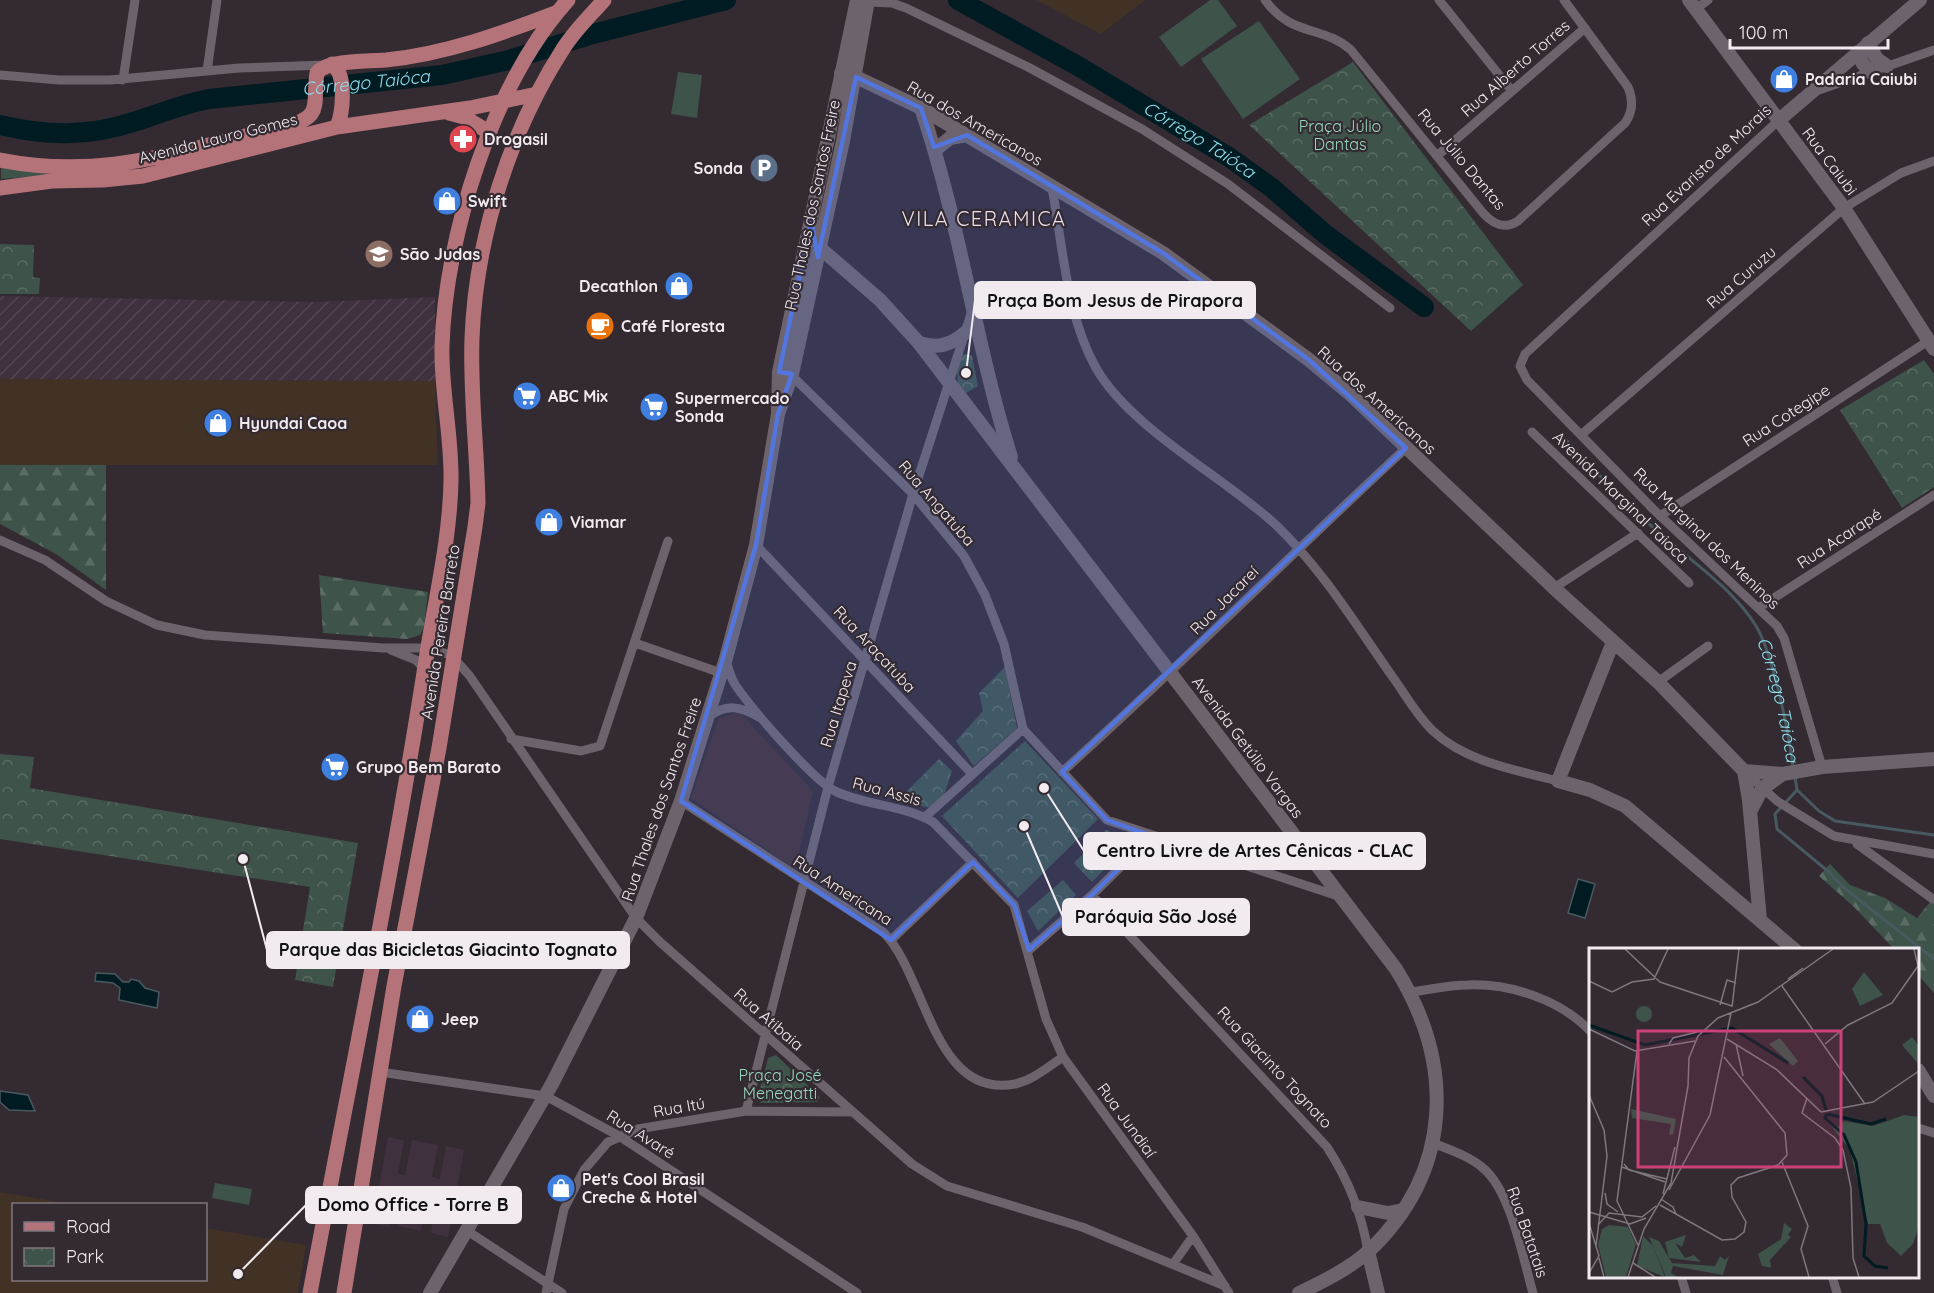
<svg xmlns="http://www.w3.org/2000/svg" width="1934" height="1293" font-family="Quicksand,sans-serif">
  <defs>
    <pattern id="industrial-furrows" width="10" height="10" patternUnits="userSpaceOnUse" patternTransform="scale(1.5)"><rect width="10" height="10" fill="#3f323e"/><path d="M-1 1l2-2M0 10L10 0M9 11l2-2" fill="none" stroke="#524651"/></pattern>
    <pattern id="forest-firs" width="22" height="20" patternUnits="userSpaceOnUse" patternTransform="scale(1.5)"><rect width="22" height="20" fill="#3e5349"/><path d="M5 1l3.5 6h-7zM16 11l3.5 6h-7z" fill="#5a6c64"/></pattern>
    <pattern id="park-crowns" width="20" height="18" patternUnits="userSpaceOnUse" patternTransform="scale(1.5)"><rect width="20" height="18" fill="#3e5349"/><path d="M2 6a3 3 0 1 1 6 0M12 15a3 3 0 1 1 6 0" fill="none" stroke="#5a6c64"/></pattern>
  </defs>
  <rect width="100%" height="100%" fill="#332a32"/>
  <!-- commercial -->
  <path fill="#413225" d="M1036 0H1145L1101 34Z
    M0 379 435 381 438 465H0Z
    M0 1192 71 1204H14V1280H206V1228L306 1245 298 1293H0Z"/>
  <!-- industrial -->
  <path fill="url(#industrial-furrows)" d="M0 296 315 302 435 297V381L0 379Z"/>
  <!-- education -->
  <path fill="#432f32" d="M739 712 813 791 795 869 691 798 719 718Z"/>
  <!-- built -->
  <path fill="#3f323e" d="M388 1137 404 1140 398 1174 405 1175 412 1140 438 1145 432 1177 440 1179 446 1146 464 1150 448 1237 431 1233 436 1201 427 1200 421 1231 397 1226 402 1195 396 1193 389 1227 372 1224Z"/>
  <!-- grass -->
  <path fill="#3e5349" d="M1210 0H1218L1237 26 1181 67 1159 37Z
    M1259 21 1300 79 1243 119 1201 59Z
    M678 72 702 75 697 118 671 114Z
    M1 167 57 175 1 179Z
    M215 1183 252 1189 249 1205 212 1198Z"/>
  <!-- forest -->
  <path fill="url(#forest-firs)" d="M0 465H106V590L56 554 0 524Z
    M319 575 428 592 424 627 420 635 407 639 323 633Z
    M1830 864 1850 885 1885 898 1917 918 1934 897V993L1918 975V950L1894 949 1854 907 1819 876Z"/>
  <!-- park -->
  <path fill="url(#park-crowns)" d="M1353 62 1523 285 1471 331 1249 125Z
    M0 244 34 245 33 277 40 278 39 294H0Z
    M965 354 972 356 978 386 966 393 958 384 957 369 961 355Z
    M1924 360 1934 374V487L1902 508 1840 410Z
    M1005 667 1017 728 974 766 956 741 983 711 979 693Z
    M1025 741 1098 819 1018 898 942 816Z
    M0 754 34 757 30 788 358 843 333 987 295 980 310 887 0 839Z
    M939 759 952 771 944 795 931 808 897 801Z
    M1106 830 1132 841 1092 882 1074 863Z
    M1063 880 1076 895 1038 931 1027 911Z
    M776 1055 820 1097 817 1102 761 1103 758 1097 768 1058Z"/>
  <!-- water -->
  <path fill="#001c22" stroke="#485a60" stroke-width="1.5" d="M1578 879 1595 884 1585 918 1568 913Z
    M96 973 115 974 123 982H129L131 979 139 981 145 988 159 992 157 1008 119 1000 120 988 113 983 95 981Z
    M0 1091 28 1095 35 1111 9 1110 0 1102Z"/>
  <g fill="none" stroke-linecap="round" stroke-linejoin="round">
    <!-- stream -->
    <g stroke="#485a60" stroke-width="3">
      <path id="s1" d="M1566 440C1598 474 1629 507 1664 537 1695 564 1734 590 1756 626 1773 654 1789 733 1793 767"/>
      <path d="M1795 777 1797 790"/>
      <path d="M1797 790 1775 814 1777 829 1829 872 1843 887 1934 959"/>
      <path d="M1797 790 1819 811 1835 821 1934 835"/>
    </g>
    <!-- river -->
    <g stroke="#001c22" stroke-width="20">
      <path id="s2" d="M958 0 1078 66 1229 157 1272 188 1325 234 1424 307"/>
      <path id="s3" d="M0 125C46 136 88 137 133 122 159 114 183 104 209 99L442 75 509 60 593 34 726 0"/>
    </g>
    <!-- street -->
    <path stroke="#6d636c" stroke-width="9" d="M1265 0C1291 37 1323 25 1351 50L1483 213C1493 224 1504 230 1518 221L1625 123C1633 112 1633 99 1628 87L1564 0
      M1439 0 1512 91
      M868 2 892 3 906 8 1028 67 1142 129 1228 184 1390 308
      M1696 9 1708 0
      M207 71 217 0
      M0 75 59 80H110L239 68 325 65
      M123 80 135 0
      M1819 90 1934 50
      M1779 120 1525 354 1520 366 1527 380 1653 509 1777 626 1784 638 1822 767
      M1438 155 1585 28
      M1052 188C1063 246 1066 315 1096 368 1130 428 1224 477 1276 525 1322 569 1356 625 1392 676 1405 694 1417 716 1433 731 1466 762 1516 770 1558 781
      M789 373 913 494 964 556 985 595 1004 644 1023 729
      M1532 432 1689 583
      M1581 435 1844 208 1901 173 1934 161
      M1660 516 1928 341
      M0 540 45 560 106 601 157 625 205 635 383 648H428L451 655 469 675 636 918 660 942 912 1164 947 1186 1082 1227 1225 1286
      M756 545 972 774
      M1554 588 1638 533
      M1760 607 1934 495
      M635 643 721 673
      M391 650 416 660 425 670
      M726 661C729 670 731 679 736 686 752 709 814 782 837 792 868 806 904 805 933 822L1014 905 1046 1019 1063 1057 1193 1236 1229 1293
      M1658 682 1708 646
      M709 716C728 704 739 706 759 717
      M1023 729 1107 820 1341 897
      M511 739 581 751 600 746 668 541
      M1062 772C1179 667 1290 555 1406 448
      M1746 773 1777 801 1834 836 1934 854
      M681 801 883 932C926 973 933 1100 1015 1084 1033 1080 1048 1067 1063 1057
      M925 817 1023 729
      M1857 844 1933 899
      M1092 895 1327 1147C1349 1181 1361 1212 1368 1251
      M891 940 973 862
      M1029 950 1092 895 1152 836
      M1411 992C1429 990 1448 985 1467 985 1510 983 1561 1000 1590 1031
      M380 1072 545 1096 553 1100 619 1136 857 1293
      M746 1111 828 787 913 494 972 311
      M1918 1128 1934 1133
      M1433 1143C1450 1150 1469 1156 1483 1168 1511 1191 1523 1259 1533 1293
      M466 1230 562 1293
      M1173 1264 1193 1236
      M1681 1276 1686 1293
      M1832 1276 1837 1293
      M546 1293 564 1209 584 1170 608 1142 638 1129 746 1111 852 1112"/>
    <!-- secondary -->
    <path stroke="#6d636c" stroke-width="14" d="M1689 0 1844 208 1934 349
      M1868 43 1877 59 1887 66
      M1858 52 1863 64 1870 72
      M841 73 856 77 921 108 1163 253 1308 359 1349 393 1554 588 1658 682 1744 771 1749 800 1760 920
      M921 108C960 222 975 343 1011 457
      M1779 120 1920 0
      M935 150 950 138 967 135
      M811 221 820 248 880 300 919 343 1396 969C1455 1064 1453 1171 1369 1251 1349 1269 1322 1282 1299 1293
      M919 343C938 349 951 345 966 332
      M778 412 779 372 857 0
      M1613 642 1558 781 1590 790 1625 806 1795 950
      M1744 771 1783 774 1822 767 1934 759
      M1751 810 1762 789 1781 775
      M1918 1070 1934 1096
      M1358 1207 1388 1213 1403 1210
      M1368 1251 1378 1293
      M430 1293 552 1084 636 918 681 801 726 658 756 545 778 414 792 374 843 141 868 0"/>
    <!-- primary -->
    <path stroke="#b37378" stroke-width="15" d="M332 64C347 74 343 112 337 127
      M449 113 464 117 490 133
      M0 160C108 181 181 149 284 127 325 117 312 105 317 73 325 60 370 61 386 60 446 54 503 33 558 12
      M0 188 52 181 103 180 143 176 337 127 470 108 537 94
      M310 1293C350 1078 395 863 428 647 437 592 450 536 451 481 452 436 441 392 442 347 445 236 493 83 568 0
      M344 1293 394 986 439 748 475 527 478 503C477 448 470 393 472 338 476 238 509 133 563 49 574 31 590 16 604 0"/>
  </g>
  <!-- marked area -->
  <path fill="#5275de" fill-opacity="0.2" stroke="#5275de" stroke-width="4.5" stroke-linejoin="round" d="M856 77 921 108 934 147 967 135 1163 253 1308 359 1406 448 1062 772 1107 820 1152 836 1092 895 1029 950 1014 905 973 862 891 940 681 801 756 545 778 414 792 374 779 372 811 221 818 257Z"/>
  <!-- icons -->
  <defs>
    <g id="shop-disc" transform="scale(1.5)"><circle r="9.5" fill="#3f7fe0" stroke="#332a32"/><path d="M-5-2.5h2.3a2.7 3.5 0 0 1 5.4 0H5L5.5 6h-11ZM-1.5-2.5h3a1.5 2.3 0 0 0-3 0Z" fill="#fff"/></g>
    <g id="pharmacy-disc" transform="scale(1.5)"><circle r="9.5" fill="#e0444e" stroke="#332a32"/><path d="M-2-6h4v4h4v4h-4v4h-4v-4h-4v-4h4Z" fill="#fff"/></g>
    <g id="parking-disc" transform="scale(1.5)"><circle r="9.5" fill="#5c6f8a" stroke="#332a32"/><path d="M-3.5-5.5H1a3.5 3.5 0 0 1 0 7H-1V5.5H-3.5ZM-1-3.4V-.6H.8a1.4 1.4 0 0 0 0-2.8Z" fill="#fff"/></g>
    <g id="university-disc" transform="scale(1.5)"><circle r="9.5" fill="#8d6e63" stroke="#332a32"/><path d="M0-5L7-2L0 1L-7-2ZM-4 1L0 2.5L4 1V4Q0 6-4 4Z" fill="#fff"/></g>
    <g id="cafe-disc" transform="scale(1.5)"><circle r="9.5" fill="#e8710a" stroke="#332a32"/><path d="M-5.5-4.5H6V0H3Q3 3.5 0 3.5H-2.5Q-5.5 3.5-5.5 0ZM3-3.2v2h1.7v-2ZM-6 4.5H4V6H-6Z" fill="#fff"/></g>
    <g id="supermarket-disc" transform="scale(1.5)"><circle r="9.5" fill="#3f7fe0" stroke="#332a32"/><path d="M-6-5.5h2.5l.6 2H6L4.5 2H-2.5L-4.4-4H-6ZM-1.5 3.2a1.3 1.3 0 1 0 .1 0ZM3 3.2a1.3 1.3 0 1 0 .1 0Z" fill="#fff"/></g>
  </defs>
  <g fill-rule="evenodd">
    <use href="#shop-disc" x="1784" y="79"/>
    <use href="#pharmacy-disc" x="463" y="139"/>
    <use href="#parking-disc" x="764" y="168"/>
    <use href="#shop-disc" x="447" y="201"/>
    <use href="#university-disc" x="379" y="254"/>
    <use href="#shop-disc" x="679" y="286"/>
    <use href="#cafe-disc" x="600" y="326"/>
    <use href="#supermarket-disc" x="527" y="396"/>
    <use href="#supermarket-disc" x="654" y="407"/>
    <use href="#shop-disc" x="218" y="423"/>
    <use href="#shop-disc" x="549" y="522"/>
    <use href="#supermarket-disc" x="335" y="767"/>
    <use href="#shop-disc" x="420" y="1019"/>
    <use href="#shop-disc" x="561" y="1188"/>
  </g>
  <g text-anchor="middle" stroke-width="4.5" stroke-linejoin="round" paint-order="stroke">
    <!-- street labels -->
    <g font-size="16" fill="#f1ebf0" stroke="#332a32">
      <text transform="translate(1515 68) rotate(-41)" y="6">Rua Alberto Torres</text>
      <text transform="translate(975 123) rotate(30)" y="6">Rua dos Americanos</text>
      <text transform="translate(218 138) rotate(-14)" y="6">Avenida Lauro Gomes</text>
      <text transform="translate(1462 159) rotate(50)" y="6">Rua Júlio Dantas</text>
      <text transform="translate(1830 161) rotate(53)" y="6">Rua Caiubi</text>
      <text transform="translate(1706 165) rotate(-43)" y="6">Rua Evaristo de Morais</text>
      <text transform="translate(812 205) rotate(-78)" y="6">Rua Thales dos Santos Freire</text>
      <text transform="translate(1741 277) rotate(-41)" y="6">Rua Curuzu</text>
      <text transform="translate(1377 400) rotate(42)" y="6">Rua dos Americanos</text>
      <text transform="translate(1786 415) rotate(-33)" y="6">Rua Cotegipe</text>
      <text transform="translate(1621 497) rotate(44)" y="6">Avenida Marginal Taioca</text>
      <text transform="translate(937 503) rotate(49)" y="6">Rua Angatuba</text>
      <text transform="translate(1707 538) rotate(44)" y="6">Rua Marginal dos Meninos</text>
      <text transform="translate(1839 538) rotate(-33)" y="6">Rua Acarapé</text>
      <text transform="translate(1224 600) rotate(-45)" y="6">Rua Jacareí</text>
      <text transform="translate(440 632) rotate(-81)" y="6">Avenida Pereira Barreto</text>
      <text transform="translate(875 649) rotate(47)" y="6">Rua Araçatuba</text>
      <text transform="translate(838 704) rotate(-73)" y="6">Rua Itapeva</text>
      <text transform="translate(1248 747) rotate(53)" y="6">Avenida Getúlio Vargas</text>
      <text transform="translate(887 791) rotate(15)" y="6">Rua Assis</text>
      <text transform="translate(661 799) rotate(-71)" y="6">Rua Thales dos Santos Freire</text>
      <text transform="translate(843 890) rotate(33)" y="6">Rua Americana</text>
      <text transform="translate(769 1019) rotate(41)" y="6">Rua Atibaia</text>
      <text transform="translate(1275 1067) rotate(47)" y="6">Rua Giacinto Tognato</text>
      <text transform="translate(679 1107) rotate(-10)" y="6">Rua Itú</text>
      <text transform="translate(1127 1120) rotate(54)" y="6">Rua Jundiaí</text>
      <text transform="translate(641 1134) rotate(32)" y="6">Rua Avaré</text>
      <text transform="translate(1528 1232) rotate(71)" y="6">Rua Batatais</text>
    </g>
    <!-- poi labels -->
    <g font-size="16" font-weight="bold" fill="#f1ebf0" stroke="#332a32" text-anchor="start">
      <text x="1805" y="85">Padaria Caiubi</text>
      <text x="484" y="145">Drogasil</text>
      <text x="743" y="174" text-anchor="end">Sonda</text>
      <text x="468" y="207">Swift</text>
      <text x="400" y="260">São Judas</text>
      <text x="658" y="292" text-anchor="end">Decathlon</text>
      <text x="621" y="332">Café Floresta</text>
      <text x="548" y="402">ABC Mix</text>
      <text x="675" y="404">Supermercado<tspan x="675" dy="18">Sonda</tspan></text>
      <text x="239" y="429">Hyundai Caoa</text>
      <text x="570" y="528">Viamar</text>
      <text x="356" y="773">Grupo Bem Barato</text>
      <text x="441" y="1025">Jeep</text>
      <text x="582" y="1185">Pet's Cool Brasil<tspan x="582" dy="18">Creche &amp; Hotel</tspan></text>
    </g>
    <!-- park labels -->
    <g font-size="16" fill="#96dabb" stroke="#332a32">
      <text x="1340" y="132">Praça Júlio<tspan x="1340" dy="18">Dantas</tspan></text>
      <text x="780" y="1081">Praça José<tspan x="780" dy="18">Menegatti</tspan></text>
    </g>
    <!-- water labels -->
    <g font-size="18" font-style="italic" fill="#8edeed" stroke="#332a32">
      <text dy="6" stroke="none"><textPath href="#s3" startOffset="372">Córrego Taióca</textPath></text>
      <text dy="6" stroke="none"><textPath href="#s2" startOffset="279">Córrego Taióca</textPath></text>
      <text dy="6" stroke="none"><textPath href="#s1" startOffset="344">Córrego Taióca</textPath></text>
    </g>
    <!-- quarter labels -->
    <g font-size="20" letter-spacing="1.5" fill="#eadfea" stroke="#332a32">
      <text x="984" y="226">VILA CERAMICA</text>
    </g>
  </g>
  <!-- overview -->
  <g transform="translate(1589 948)">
    <rect width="330" height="330" fill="#332a32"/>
    <path d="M275 24 294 47 271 58 263 41Z" fill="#3e5349"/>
    <path d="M315 167 330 169V278L324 296 312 308 298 295 291 276H279L261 202 240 175 250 179 255 173 284 178ZM97 287 93 299 86 295 96 310 105 307 112 314 80 310 76 294ZM60 289 70 293 83 315 126 318 131 308 136 312 140 308 134 327 84 318 82 325 89 329H77Z" fill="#3e5349"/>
    <path d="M47 66a8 8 0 1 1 16 0a8 8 0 1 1-16 0ZM323 89 330 98V117L313 97ZM191 90 209 113 204 118 180 96ZM42 161 87 171 84 187 80 186 82 176 43 170ZM195 275 203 281 199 287 202 289 181 312 182 320 173 318 169 306 192 291ZM20 277 39 279 47 296 37 329H17L9 297 13 281ZM54 288 64 298 76 329 48 318Z" fill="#3e5349"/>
    <path fill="none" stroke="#001c22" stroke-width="3" d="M0 77 56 97 143 80 199 115M214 129 233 148 237 162M238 166 236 170 255 187 267 214 277 276 275 308 286 318 299 320M238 166 282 176 297 171"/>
    <path fill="none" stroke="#7f777e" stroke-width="1.5" d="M36 1 71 34 143 58M199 31 214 20M0 33 23 44 43 34 65 31 79 1M193 38 276 156M131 57 138 32 147 35M143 59 150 1M0 81 46 103 106 93M138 91 187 121 232 164M80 96 84 90 108 84M147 96 154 128M236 96 259 77 303 55 329 18 325 1M48 103 28 253 49 297M0 147 15 182 18 208 7 298M218 150 213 165 246 190 254 202 262 240 264 310 270 329M232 164 284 154 330 123M193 214 219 278 212 301 220 329M35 216 40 222 78 231M33 219 76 234M80 242 121 167 142 65M16 245 18 256 29 264M74 246 86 199M72 251 84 259 87 266M71 257 133 292 146 291 155 284 157 274 143 249 142 237 149 230 189 217 198 207 196 185 135 109M0 264 41 276 57 270M0 275 10 308 0 325M9 277 20 265 53 269 67 258M10 310 15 329M44 315 66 329M39 329 55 281 82 235 99 138 100 110 109 88 129 70 169 54 244 1"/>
    <path fill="#cb4279" fill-opacity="0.15" stroke="#cb4279" stroke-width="3" d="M49 83H252V219H49Z"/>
    <rect width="330" height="330" fill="none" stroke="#f1ebf0" stroke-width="3"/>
  </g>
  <!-- callouts -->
  <path fill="none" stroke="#f1ebf0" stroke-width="2" d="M966 373L975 300M1044 788L1084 851M1024 826L1063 917M243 859L267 950M238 1274L306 1205"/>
  <g fill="#f1ebf0" stroke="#332a32" stroke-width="2">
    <circle cx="966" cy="373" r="6"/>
    <circle cx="1044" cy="788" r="6"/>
    <circle cx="1024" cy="826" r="6"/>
    <circle cx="243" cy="859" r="6"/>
    <circle cx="238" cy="1274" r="6"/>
  </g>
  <g fill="#f1ebf0" stroke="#f1ebf0" stroke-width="2">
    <rect x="975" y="282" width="280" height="36" rx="6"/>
    <rect x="1084" y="833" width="341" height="36" rx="6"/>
    <rect x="1063" y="899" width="186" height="36" rx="6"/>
    <rect x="267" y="932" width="362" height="36" rx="6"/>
    <rect x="306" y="1187" width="215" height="36" rx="6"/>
  </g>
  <g font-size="18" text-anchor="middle" font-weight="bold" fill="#111">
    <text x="1115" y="307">Praça Bom Jesus de Pirapora</text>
    <text x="1255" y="857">Centro Livre de Artes Cênicas - CLAC</text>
    <text x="1156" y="923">Paróquia São José</text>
    <text x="448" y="956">Parque das Bicicletas Giacinto Tognato</text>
    <text x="413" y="1211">Domo Office - Torre B</text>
  </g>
  <!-- legend -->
  <rect x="12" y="1203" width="195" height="78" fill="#332a32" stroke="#7f777e" stroke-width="1.5"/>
  <rect x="24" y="1222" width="30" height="9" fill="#b37378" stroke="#7f777e" stroke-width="1.5"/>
  <text x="66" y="1233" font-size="18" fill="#f1ebf0">Road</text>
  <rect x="24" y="1248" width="30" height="18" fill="url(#park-crowns)" stroke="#7f777e" stroke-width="1.5"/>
  <text x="66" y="1263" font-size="18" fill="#f1ebf0">Park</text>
  <!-- scale -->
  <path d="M1730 39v9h158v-9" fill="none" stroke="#f1ebf0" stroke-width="3"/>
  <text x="1739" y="39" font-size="18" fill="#f1ebf0" stroke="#332a32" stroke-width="4.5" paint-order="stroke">100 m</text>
</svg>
